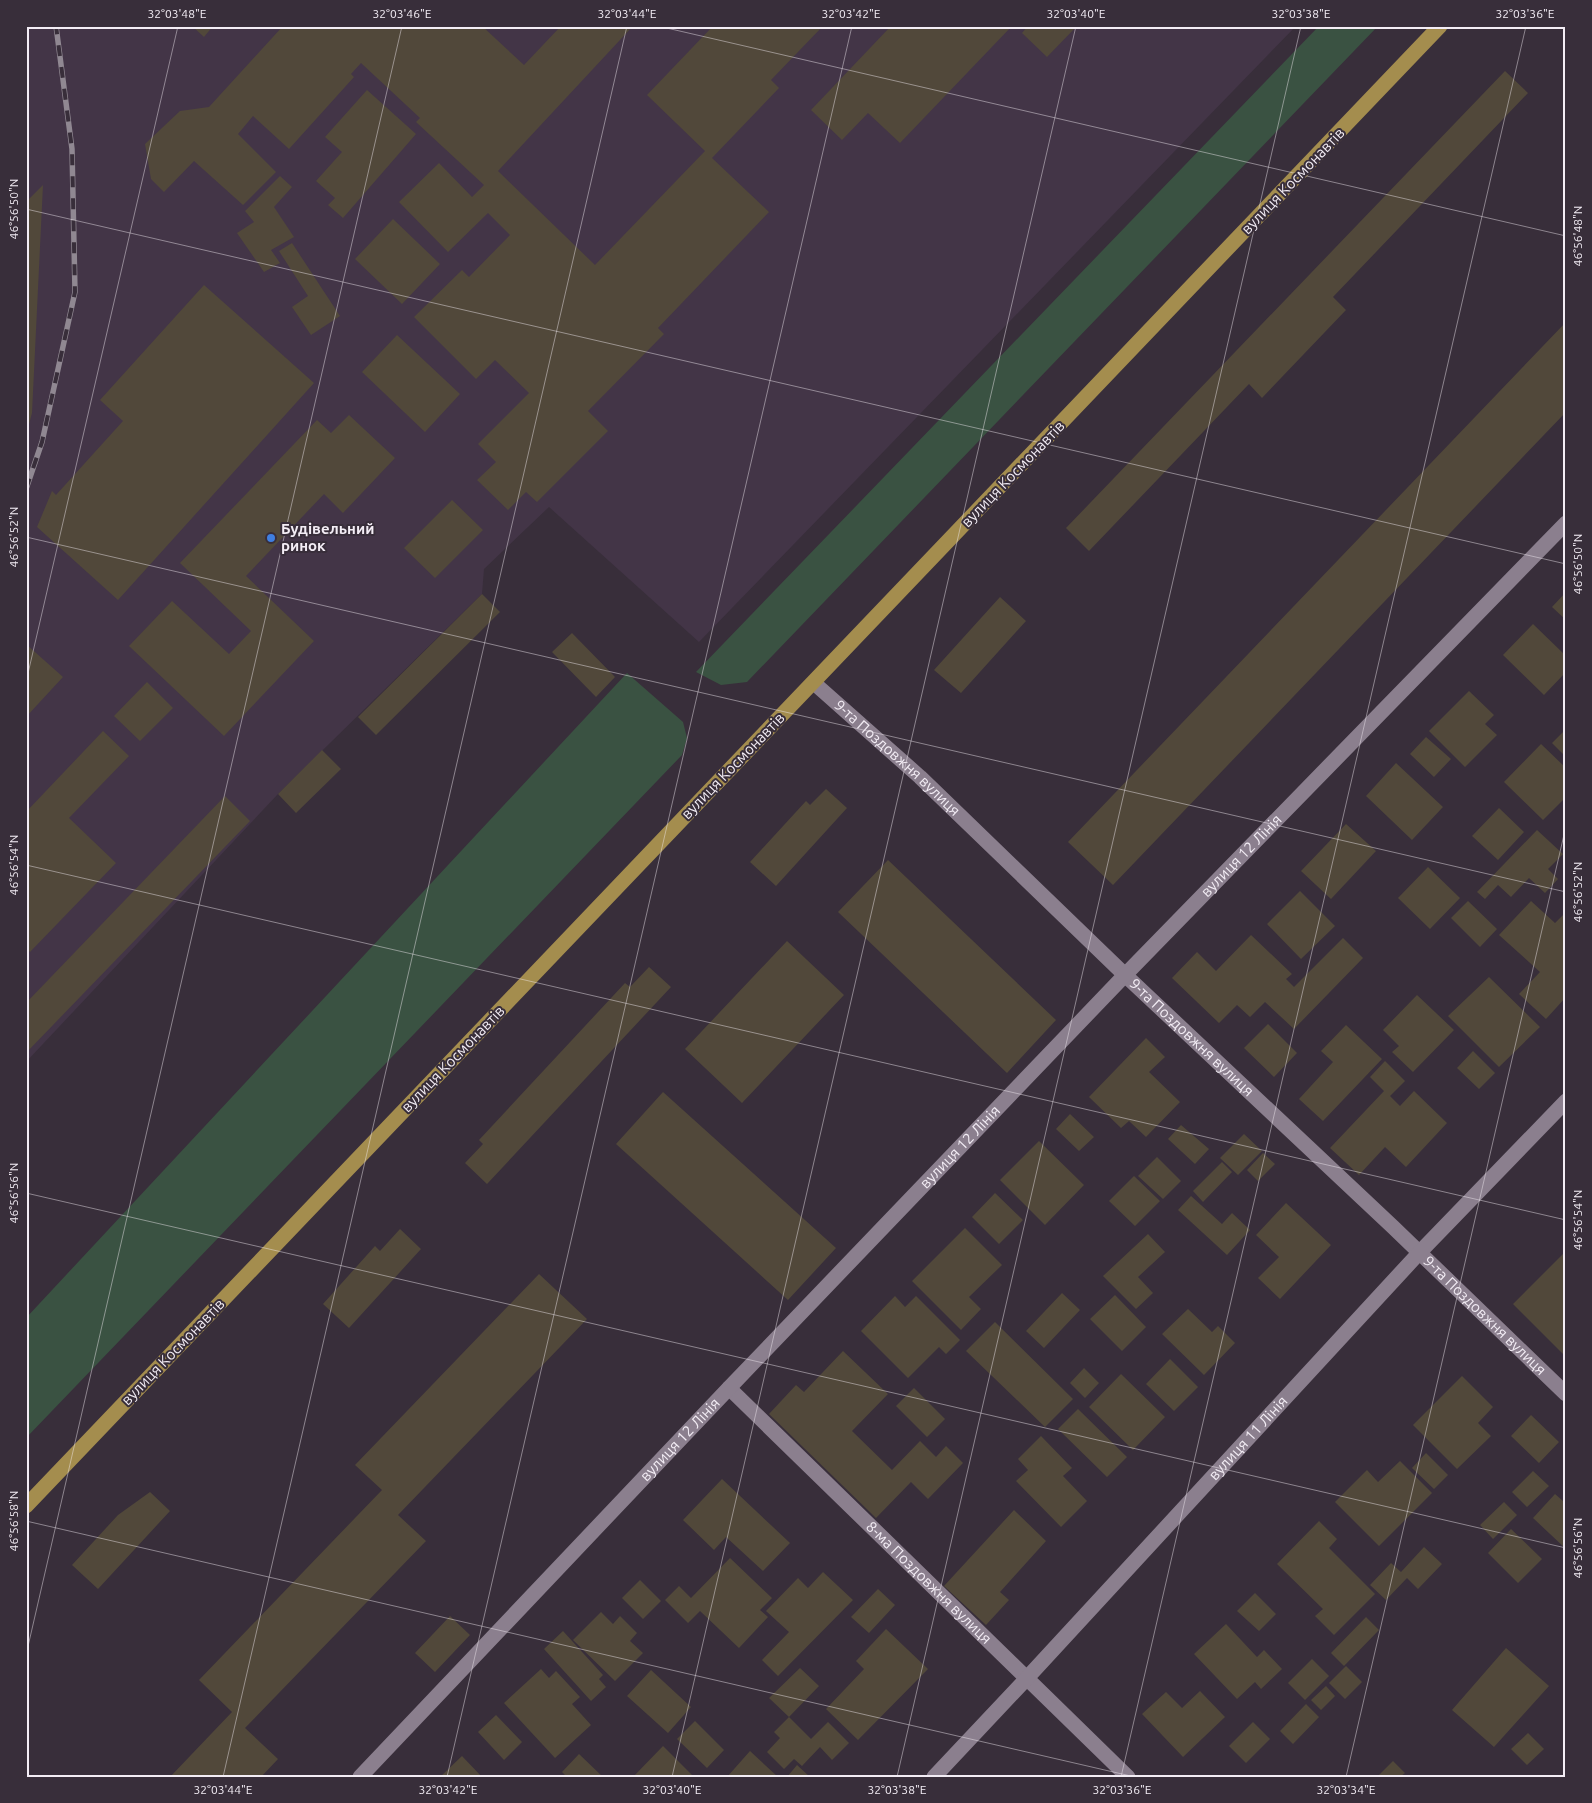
<svg xmlns="http://www.w3.org/2000/svg" width="1592" height="1803" font-family="Ubuntu,sans-serif">
  <rect width="100%" height="100%" fill="#382e3a"/>
  <!-- built -->
  <path fill="#433547" d="M26 26H1296L699 642 549 507 484 569 482 594 278 794 26 1062Z"/>
  <!-- green -->
  <path fill="#3a5242" d="M1319 26H1378L747 682 721 685 696 672Z
    M627 673 683 722 687 738 682 755 26 1438V1318Z"/>
  <!-- building -->
  <path fill="#51483a" d="M192 26H213L204 37Z
    M283 26H482L524 65 561 26H633L498 171 595 265 705 151 647 95 713 26H823L771 80 779 88 712 158 769 212 658 328 664 334 588 411 608 431 537 502 526 492 508 510 477 480 496 462 478 444 529 393 495 360 476 379 414 317 462 270 469 277 510 235 488 213 448 252 399 202 439 163 472 197 484 185 416 122 420 118 361 63 351 74 354 77 289 149 253 116 238 134 276 172 243 205 194 161 164 192 151 179 145 144 180 111 209 107Z
    M891 26H1012L900 143 868 113 842 140 811 110Z
    M1028 26H1077L1047 57 1022 33Z
    M1505 71 1528 93 1333 297 1346 310 1262 398 1249 384 1089 551 1066 528Z
    M367 90 416 134 343 218 328 205 335 198 316 181 342 152 325 137Z
    M280 176 292 187 274 207 294 237 271 250 280 263 264 272 237 233 254 222 245 211Z
    M43 185 32 413 27 432 26 202Z
    M393 219 440 264 402 304 355 259Z
    M292 243 340 316 311 335 292 307 308 296 279 251Z
    M204 285 314 383 118 600 37 527 52 491 56 495 123 421 100 400Z
    M1566 322V412L1113 885 1068 842Z
    M397 335 460 394 425 432 362 372Z
    M349 415 395 458 343 513 324 494 246 576 314 641 224 736 129 646 172 601 229 654 251 631 180 563 317 420 331 433Z
    M452 500 483 530 435 578 404 548Z
    M1566 592V620L1552 607Z
    M482 594 500 612 376 735 358 717Z
    M1000 597 1026 621 961 693 934 670Z
    M1533 624 1566 656V672L1544 695 1503 655Z
    M572 633 615 677 596 697 552 652Z
    M26 644 63 677 26 717Z
    M147 682 173 708 140 741 114 716Z
    M1469 691 1494 715 1485 724 1497 735 1465 767 1429 731Z
    M1566 729V757L1552 743Z
    M103 731 129 756 69 818 116 863 30 952 26 948V812Z
    M1426 737 1451 759 1434 777 1410 754Z
    M1541 744 1566 768V797L1543 820 1504 782Z
    M322 750 341 769 296 813 278 794Z
    M1396 763 1443 807 1412 840 1366 796Z
    M826 789 847 808 776 886 750 862 806 801 810 805Z
    M225 796 250 821 26 1053V1003Z
    M1499 808 1524 832 1498 860 1472 836Z
    M1346 824 1376 851 1331 899 1301 871Z
    M1537 830 1563 854 1548 869 1558 879 1545 893 1529 878 1511 897 1498 885 1485 899 1477 892Z
    M888 860 1056 1020 1007 1073 838 912Z
    M1428 867 1460 898 1430 929 1398 898Z
    M1300 891 1335 926 1301 959 1267 924Z
    M1468 901 1497 929 1480 947 1451 918Z
    M1531 901 1555 923 1566 912V997L1546 1019 1519 994 1540 972 1499 935Z
    M1251 935 1292 974 1286 979 1294 987 1343 938 1363 958 1294 1029 1265 1002 1250 1017 1237 1005 1219 1023 1172 978 1197 952 1216 971Z
    M787 941 844 995 742 1103 685 1049Z
    M649 967 671 987 487 1184 465 1163 483 1144 479 1140 625 983 630 987Z
    M1489 977 1540 1027 1499 1067 1448 1016Z
    M1417 995 1454 1030 1413 1072 1392 1052 1399 1046 1383 1030Z
    M1268 1024 1297 1053 1274 1077 1244 1048Z
    M1346 1025 1382 1059 1323 1121 1299 1099 1333 1062 1321 1051Z
    M1146 1038 1165 1057 1149 1072 1180 1102 1146 1137 1129 1121 1121 1128 1089 1097Z
    M1473 1051 1495 1073 1479 1089 1457 1068Z
    M1385 1061 1405 1081 1390 1096 1400 1106 1414 1091 1447 1123 1406 1167 1385 1147 1359 1175 1330 1148 1384 1091 1370 1077Z
    M663 1092 836 1248 788 1300 616 1144Z
    M1070 1114 1094 1137 1079 1151 1056 1129Z
    M1181 1125 1209 1149 1195 1164 1168 1139Z
    M1244 1134 1262 1151 1238 1175 1220 1158Z
    M1039 1141 1084 1185 1045 1225 1000 1180Z
    M1263 1153 1275 1164 1258 1181 1247 1170Z
    M1157 1157 1181 1181 1163 1199 1138 1176Z
    M1222 1162 1232 1172 1203 1202 1193 1191Z
    M1134 1176 1160 1201 1135 1226 1109 1201Z
    M995 1193 1023 1220 999 1244 972 1217Z
    M1191 1196 1222 1224 1232 1213 1250 1230 1227 1255 1178 1210Z
    M1286 1203 1331 1245 1280 1299 1258 1278 1279 1257 1256 1235Z
    M965 1228 1002 1265 969 1297 981 1309 961 1330 912 1281Z
    M400 1229 421 1249 349 1328 323 1304 375 1246 380 1251Z
    M1148 1234 1165 1252 1138 1277 1153 1293 1136 1309 1103 1276Z
    M1566 1251V1354L1564 1355 1513 1304Z
    M539 1274 587 1319 398 1515 426 1541 245 1728 278 1759 261 1777H170L232 1712 199 1680 382 1490 355 1465Z
    M1062 1293 1080 1310 1044 1348 1026 1331Z
    M1115 1295 1146 1327 1122 1351 1090 1319Z
    M895 1296 905 1307 916 1296 960 1340 946 1354 939 1347 908 1378 861 1331Z
    M1188 1309 1212 1332 1218 1326 1235 1343 1204 1375 1162 1334Z
    M995 1322 1073 1399 1045 1427 966 1351Z
    M843 1351 888 1394 852 1431 892 1470 920 1441 936 1457 946 1446 963 1463 928 1499 911 1482 876 1518 769 1414 796 1385 804 1392Z
    M1170 1359 1198 1387 1174 1411 1146 1384Z
    M1084 1368 1099 1383 1085 1398 1070 1383Z
    M1121 1374 1165 1417 1133 1450 1089 1407Z
    M1462 1376 1493 1407 1478 1423 1491 1436 1457 1469 1413 1425Z
    M914 1388 945 1419 927 1437 896 1406Z
    M1078 1409 1127 1457 1107 1477 1058 1429Z
    M1531 1415 1559 1442 1539 1463 1511 1436Z
    M1041 1436 1072 1468 1063 1476 1087 1501 1061 1527 1016 1481 1028 1470 1018 1459Z
    M1426 1453 1448 1475 1434 1489 1412 1468Z
    M1400 1461 1432 1493 1379 1546 1335 1502 1367 1470 1378 1482Z
    M1533 1471 1549 1486 1527 1507 1512 1492Z
    M722 1479 790 1543 763 1571 726 1537 714 1550 683 1520Z
    M150 1492 170 1511 98 1589 72 1565 118 1515Z
    M1555 1494 1563 1501 1566 1498V1549L1533 1518Z
    M1504 1502 1517 1515 1493 1539 1480 1525Z
    M1014 1510 1046 1541 1000 1592 1009 1600 986 1625 944 1586Z
    M1319 1521 1337 1539 1329 1548 1375 1594 1334 1635 1315 1616 1323 1609 1277 1564Z
    M1511 1529 1542 1559 1518 1583 1488 1553Z
    M1424 1547 1442 1564 1418 1589 1407 1578 1386 1600 1370 1585 1391 1563 1401 1572Z
    M730 1558 772 1598 760 1610 768 1617 739 1648 700 1611 688 1623 665 1600 679 1586 691 1598Z
    M823 1572 853 1600 778 1676 762 1660 789 1632 766 1611 798 1578 808 1588Z
    M640 1580 661 1601 643 1619 622 1598Z
    M878 1589 895 1605 869 1633 851 1617Z
    M1255 1593 1276 1614 1259 1631 1237 1611Z
    M601 1612 613 1624 620 1616 637 1633 630 1641 643 1653 615 1681 573 1640Z
    M450 1616 470 1635 435 1672 415 1653Z
    M1366 1617 1379 1630 1344 1666 1331 1653Z
    M1226 1624 1257 1657 1264 1650 1282 1669 1261 1689 1255 1682 1237 1699 1194 1654Z
    M886 1629 928 1669 858 1740 826 1709 864 1669 856 1661Z
    M563 1631 603 1675 599 1679 606 1687 591 1701 544 1649Z
    M1506 1648 1549 1686 1494 1747 1452 1710Z
    M1312 1659 1329 1676 1305 1700 1288 1683Z
    M1346 1666 1362 1682 1345 1699 1329 1683Z
    M800 1668 819 1686 789 1717 769 1698Z
    M541 1669 549 1678 556 1671 580 1697 572 1704 591 1725 555 1758 504 1703Z
    M651 1670 691 1707 668 1733 627 1696Z
    M1326 1686 1335 1696 1321 1710 1311 1700Z
    M1200 1691 1225 1717 1183 1757 1142 1714 1166 1692 1182 1708Z
    M1306 1704 1319 1717 1293 1744 1280 1731Z
    M496 1715 522 1742 504 1760 478 1732Z
    M789 1717 811 1739 828 1722 849 1743 832 1760 820 1747 802 1766 794 1759 784 1769 767 1752 780 1738 774 1732Z
    M695 1721 724 1750 707 1768 677 1739Z
    M1253 1722 1270 1739 1246 1763 1229 1746Z
    M1528 1733 1544 1749 1527 1765 1511 1749Z
    M663 1746 694 1777H633Z
    M750 1751 778 1777H727Z
    M579 1754 603 1777H567L562 1772Z
    M462 1756 482 1777H440Z
    M1393 1761 1405 1773 1400 1777H1377Z
    M797 1765 810 1777H787Z"/>
  <g fill="none" stroke-linecap="round" stroke-linejoin="round">
    <!-- minor -->
    <g stroke="#8b7f8e" stroke-width="15">
      <path id="s1" d="M814 683 920 777 1125 975 1393 1227 1566 1394"/>
      <path id="s2" d="M729 1388 1128 1777"/>
      <path id="s3" d="M360 1777 729 1388 1125 975 1566 523"/>
      <path id="s4" d="M934 1777 1027 1678 1419 1253 1566 1101"/>
    </g>
    <!-- major -->
    <path stroke="#a48d4e" stroke-width="15" d="M26 1506 1440 26"/>
    <!-- rail casing -->
    <g stroke="#908892" stroke-width="5.5">
      <path id="rail" d="M26 489 42 442 75 292 72 149 56 26"/>
    </g>
    <!-- rail -->
    <use href="#rail" stroke="#382e3a" stroke-width="4" stroke-dasharray="11" stroke-linecap="butt"/>
  </g>
  <!-- ticks -->
  <path fill="none" stroke="#f3edf5" stroke-width="1" stroke-opacity="0.45" d="M658 26 1566 236M26 209 1566 564M26 537 1566 892M26 682 178 26M26 865 1566 1220M26 1193 1566 1548M26 1521 1135 1777M26 1655 402 26M223 1777 627 26M447 1777 852 26M672 1777 1076 26M897 1777 1301 26M1121 1777 1526 26M1346 1777 1566 826"/>
  <!-- markers -->
  <circle fill="#3f7fe0" stroke="#382e3a" stroke-width="2" cx="271" cy="538" r="5"/>
  <g text-anchor="middle" stroke-width="4" stroke-linejoin="round" paint-order="stroke">
    <!-- street labels -->
    <g font-size="15" fill="#f3edf5" stroke="#382e3a">
      <text transform="translate(1293 181) rotate(-46)" y="5">вулиця Космонавтів</text>
      <text transform="translate(1013 474) rotate(-46)" y="5">вулиця Космонавтів</text>
      <text dy="5" stroke="none"><textPath href="#s1" startOffset="112">9-та Поздовжня вулиця</textPath></text>
      <text transform="translate(733 766) rotate(-46)" y="5">вулиця Космонавтів</text>
      <text dy="5" stroke="none"><textPath href="#s3" startOffset="1275">вулиця 12 Лінія</textPath></text>
      <text dy="5" stroke="none"><textPath href="#s1" startOffset="518">9-та Поздовжня вулиця</textPath></text>
      <text transform="translate(453 1059) rotate(-46)" y="5">вулиця Космонавтів</text>
      <text dy="5" stroke="none"><textPath href="#s3" startOffset="870">вулиця 12 Лінія</textPath></text>
      <text dy="5" stroke="none"><textPath href="#s1" startOffset="922">9-та Поздовжня вулиця</textPath></text>
      <text transform="translate(173 1352) rotate(-46)" y="5">вулиця Космонавтів</text>
      <text dy="5" stroke="none"><textPath href="#s4" startOffset="462">вулиця 11 Лінія</textPath></text>
      <text dy="5" stroke="none"><textPath href="#s3" startOffset="465">вулиця 12 Лінія</textPath></text>
      <text dy="5" stroke="none"><textPath href="#s2" startOffset="279">8-ма Поздовжня вулиця</textPath></text>
    </g>
    <!-- poi labels -->
    <g font-size="15" font-weight="bold" fill="#f3edf5" stroke="#382e3a" text-anchor="start">
      <text x="281" y="534">Будівельний<tspan x="281" dy="17">ринок</tspan></text>
    </g>
  </g>
  <!-- border -->
  <rect width="1592" height="1803" fill="none" stroke="#382e3a" stroke-width="55"/>
  <rect x="28" y="28" width="1536" height="1748" fill="none" stroke="#f3edf5" stroke-width="2"/>
  <g font-size="12" text-anchor="middle" fill="#f3edf5">
    <text x="177" y="18">32°03'48"E</text>
    <text x="402" y="18">32°03'46"E</text>
    <text x="627" y="18">32°03'44"E</text>
    <text x="851" y="18">32°03'42"E</text>
    <text x="1076" y="18">32°03'40"E</text>
    <text x="1301" y="18">32°03'38"E</text>
    <text x="1525" y="18">32°03'36"E</text>
    <text transform="translate(14 209) rotate(-90)" y="4">46°56'50"N</text>
    <text transform="translate(1578 236) rotate(-90)" y="4">46°56'48"N</text>
    <text transform="translate(14 537) rotate(-90)" y="4">46°56'52"N</text>
    <text transform="translate(1578 564) rotate(-90)" y="4">46°56'50"N</text>
    <text transform="translate(14 865) rotate(-90)" y="4">46°56'54"N</text>
    <text transform="translate(1578 892) rotate(-90)" y="4">46°56'52"N</text>
    <text transform="translate(14 1193) rotate(-90)" y="4">46°56'56"N</text>
    <text transform="translate(1578 1220) rotate(-90)" y="4">46°56'54"N</text>
    <text transform="translate(14 1521) rotate(-90)" y="4">46°56'58"N</text>
    <text transform="translate(1578 1548) rotate(-90)" y="4">46°56'56"N</text>
    <text x="223" y="1794">32°03'44"E</text>
    <text x="448" y="1794">32°03'42"E</text>
    <text x="672" y="1794">32°03'40"E</text>
    <text x="897" y="1794">32°03'38"E</text>
    <text x="1122" y="1794">32°03'36"E</text>
    <text x="1346" y="1794">32°03'34"E</text>
  </g>
</svg>
